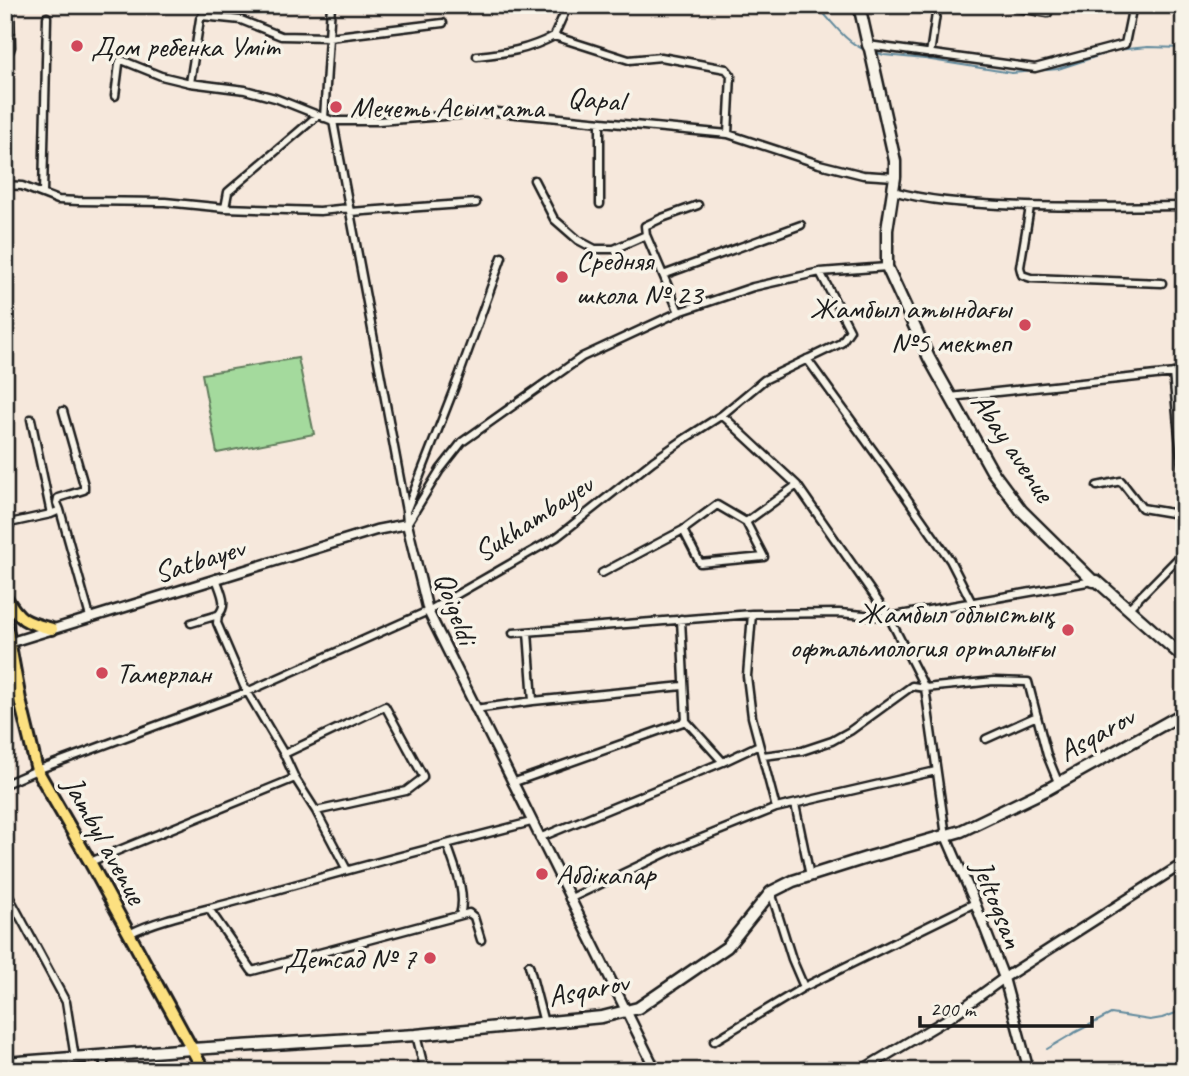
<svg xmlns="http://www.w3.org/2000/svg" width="1189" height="1076" font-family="Caveat,sans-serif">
  <rect width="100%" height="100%" fill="#f6e8dc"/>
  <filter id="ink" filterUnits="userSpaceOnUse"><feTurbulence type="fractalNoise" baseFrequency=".0143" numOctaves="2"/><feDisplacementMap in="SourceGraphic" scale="14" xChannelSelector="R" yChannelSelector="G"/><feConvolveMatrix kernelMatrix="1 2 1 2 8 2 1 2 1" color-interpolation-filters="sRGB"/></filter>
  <g filter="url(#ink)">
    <!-- green -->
    <path fill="#a4da9d" stroke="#607b5c" stroke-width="2" d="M298 358 314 434 217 453 202 374Z"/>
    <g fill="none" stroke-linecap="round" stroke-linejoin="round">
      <!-- stream -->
      <path stroke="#628a9d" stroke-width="2" d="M816 5C831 20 845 43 866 50
        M875 52 884 55 925 59 1012 73 1058 69 1116 50 1148 47 1184 48
        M1047 1049 1074 1033 1111 1014 1150 1020 1162 1018 1176 1013 1184 998
        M1008 1071 1017 1065"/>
      <!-- minor casing -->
      <g stroke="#1c1c1c" stroke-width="11">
        <path id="minor" d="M1001 5 1048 13
          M554 36 568 5
          M868 45 1035 68 1125 44 1133 5
          M5 50H10L11 47 10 5
          M930 54 936 14 941 5
          M477 56C506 53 528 50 554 36L629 60 661 57 726 69 731 75 728 134
          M190 83 200 19 202 16 241 20 281 36 329 37 443 23
          M115 96 119 64 120 61H124L161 76 190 83 245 90 275 98 333 121H378L496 112 728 134 819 164 863 175 895 177
          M324 118 331 5
          M333 121 406 511 407 523
          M600 122V204
          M534 180 554 219 578 240 595 249H614L646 235 679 312
          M5 185 22 186 58 200 78 201 165 202 225 208 320 211 349 208
          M893 191C928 201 963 203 1000 205 1061 208 1122 207 1184 206
          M43 194 47 17
          M1030 207 1020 267 1022 275 1031 278 1162 283
          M225 208 228 192 317 116
          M350 212 476 203
          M646 235 645 226 662 218 698 205
          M663 275 801 225
          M807 359 888 471 950 560 971 601
          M1173 373 1184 488
          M950 397 1184 372
          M722 415 797 485 889 617 925 688 946 836
          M31 419 51 514
          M1097 486 1121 481 1142 508 1184 515
          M407 509 459 376 502 257
          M60 510 90 617
          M5 524 51 514 60 510 57 503 58 498 84 490V485L63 411
          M407 524 440 470 462 442 582 357 679 312 753 287 820 272 887 267
          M683 530 700 563 764 557 746 522
          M602 573 683 530 717 505 746 522 797 485
          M216 578C220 591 229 605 218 615L217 623 244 686 284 754 295 778 316 811 347 870
          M1128 609 1184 552
          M752 614 747 676 752 717 776 808
          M681 619 686 721 723 762 759 745
          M191 623 218 615
          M513 633 752 614 839 613 889 617 1093 581
          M533 701 683 686
          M475 709 533 701 528 632
          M986 739 1037 716
          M284 754 385 706 423 776V778L406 791 316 811
          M763 756 802 751 832 741 850 731 912 686 925 688 994 681 1028 682 1047 755 1058 782
          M512 783 686 721
          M5 784 37 770 247 692 428 611 557 537 653 461 686 438 722 415 764 380 841 343 850 330 820 272
          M795 804 810 876
          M539 838 723 762
          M447 844C454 866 467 892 460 915
          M90 862 295 778
          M5 889 66 1002 75 1058
          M771 892 792 959 804 987
          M569 899 672 850 776 808 936 771
          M209 909 252 971 469 913 474 917 481 940
          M129 934C160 918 206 910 241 900 338 872 434 847 531 822
          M529 965 544 1023
          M416 1035 425 1071
          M714 1041 804 987 975 903
          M104 1056V1071"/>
      </g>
      <!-- tertiary casing -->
      <g stroke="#1c1c1c" stroke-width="13">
        <path id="tertiary" d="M5 644 376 530 407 524 428 611 656 1071
          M946 836 975 903 1004 978 1029 1071
          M860 1071 949 1018 1004 978 1184 863"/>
      </g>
      <!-- secondary casing -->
      <g stroke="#1c1c1c" stroke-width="15">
        <path id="secondary" d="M859 5 868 45 870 49 895 161V177L887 230V267L929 358 992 471 1021 510 1093 581H1097L1184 658
          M5 1063 192 1049 416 1035 602 1017 638 1008 727 947 771 892 793 881 866 858 961 831 1048 789 1184 713"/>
      </g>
      <!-- primary casing -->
      <g stroke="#1c1c1c" stroke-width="16">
        <path id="primary" d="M5 596C20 621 25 622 52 629
          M5 618 20 700 37 770 90 862 204 1071
          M5 674 16 693"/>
      </g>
      <!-- minor -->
      <use href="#minor" stroke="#f7f3e8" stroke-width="6"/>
      <!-- tertiary -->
      <use href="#tertiary" stroke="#f7f3e8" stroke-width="8"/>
      <!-- secondary -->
      <use href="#secondary" stroke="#f7f3e8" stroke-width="10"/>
      <!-- primary -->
      <use href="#primary" stroke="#fce080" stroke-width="10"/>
    </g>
  </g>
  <!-- markers -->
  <g fill="#d1495b" stroke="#f7f3e8" stroke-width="2.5">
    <circle cx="77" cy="46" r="7"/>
    <circle cx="336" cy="107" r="7"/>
    <circle cx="562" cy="277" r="7"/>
    <circle cx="1025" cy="325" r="7"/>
    <circle cx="1068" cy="630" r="7"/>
    <circle cx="102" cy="673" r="7"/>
    <circle cx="542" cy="874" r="7"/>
    <circle cx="430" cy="958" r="7"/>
  </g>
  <g text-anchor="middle" stroke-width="7" stroke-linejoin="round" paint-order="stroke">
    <!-- poi labels -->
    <g font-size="30" fill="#1c1c1c" stroke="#f7f3e8" text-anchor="start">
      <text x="91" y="56">Дом ребенка Умiт</text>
      <text x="350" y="117">Мечеть Асым ата</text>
      <text x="576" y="270">Средняя<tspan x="576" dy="34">школа № 23</tspan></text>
      <text x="1011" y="318" text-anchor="end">Жамбыл атындағы<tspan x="1011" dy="34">№5 мектеп</tspan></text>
      <text x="1054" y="623" text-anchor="end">Жамбыл облыстық<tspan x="1054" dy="34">офтальмология орталығы</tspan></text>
      <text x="116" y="683">Тамерлан</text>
      <text x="556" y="884">Абдiкапар</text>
      <text x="416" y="968" text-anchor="end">Детсад № 7</text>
    </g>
    <!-- street labels -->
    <g font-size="30" fill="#1c1c1c" stroke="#f7f3e8">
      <text transform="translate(596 99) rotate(5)" y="10">Qapal</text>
      <text transform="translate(1013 447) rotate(56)" y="10">Abay avenue</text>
      <text transform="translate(533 518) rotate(-33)" y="10">Sukhambayev</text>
      <text transform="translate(199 560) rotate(-17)" y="10">Satbayev</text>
      <text transform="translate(456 608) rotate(70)" y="10">Qoigeldi</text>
      <text transform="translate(1096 734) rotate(-29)" y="10">Asqarov</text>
      <text transform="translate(105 840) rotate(61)" y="10">Jambyl avenue</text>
      <text transform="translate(998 904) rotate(68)" y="10">Jeltoqsan</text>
      <text transform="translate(588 989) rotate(-11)" y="10">Asqarov</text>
    </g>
  </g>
  <!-- margin -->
  <rect width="1189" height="1076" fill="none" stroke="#f7f3e8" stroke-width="28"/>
  <rect x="14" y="14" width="1161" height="1048" fill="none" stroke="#1c1c1c" stroke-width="2.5" filter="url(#ink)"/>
  <!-- scale -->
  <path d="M920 1016v10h172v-10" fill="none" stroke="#1c1c1c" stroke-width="3.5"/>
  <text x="930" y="1016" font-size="21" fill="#1c1c1c" stroke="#f7f3e8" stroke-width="5" paint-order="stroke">200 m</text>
</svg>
